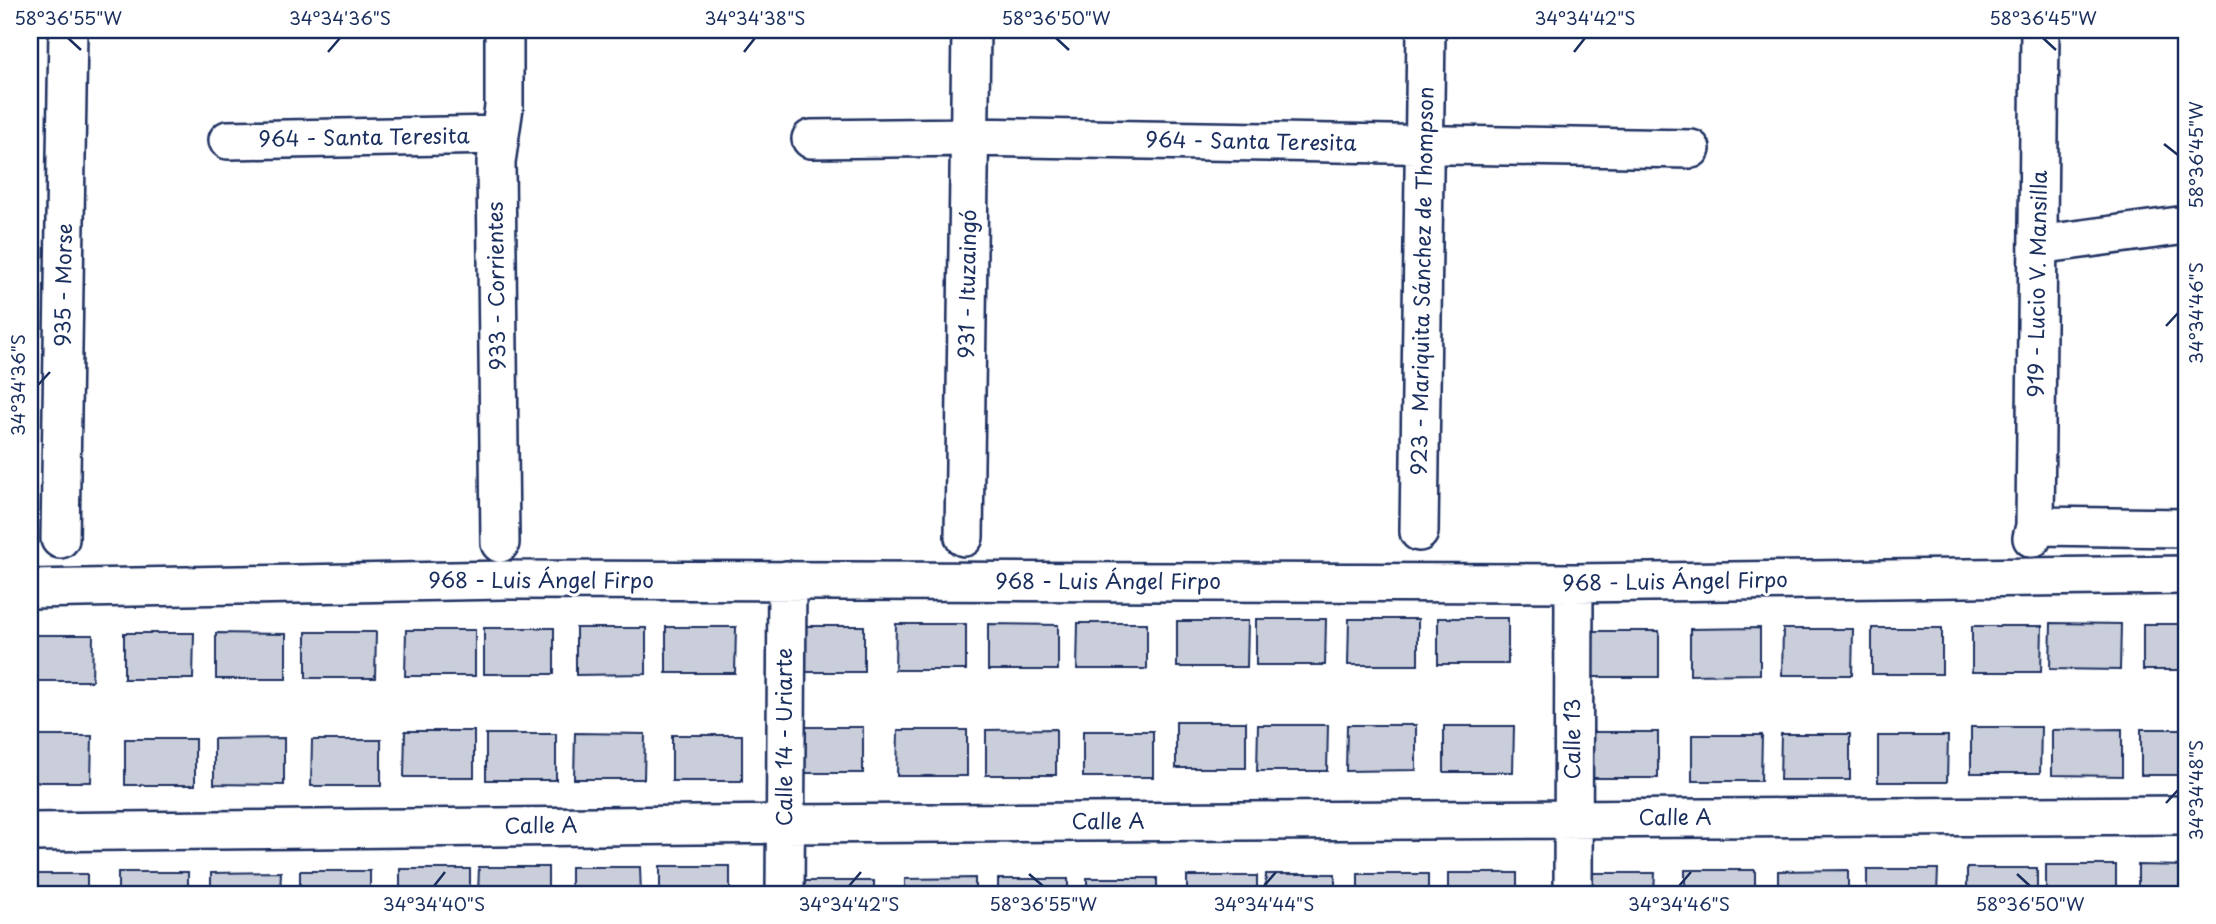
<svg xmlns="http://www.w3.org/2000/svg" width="2216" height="924" font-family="'Playpen Sans',sans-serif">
  <rect width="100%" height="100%" fill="#fff"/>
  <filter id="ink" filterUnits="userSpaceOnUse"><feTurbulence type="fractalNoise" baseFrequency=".0143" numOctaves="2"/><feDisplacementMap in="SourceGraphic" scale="14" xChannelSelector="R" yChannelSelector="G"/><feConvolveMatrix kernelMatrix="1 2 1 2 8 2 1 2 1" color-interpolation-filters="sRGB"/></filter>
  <g filter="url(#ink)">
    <!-- building -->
    <path fill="#caceda" stroke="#1b2f5e" stroke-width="2" d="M1438 618H1508V664H1438Z
      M1256 619H1326L1325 665H1256Z
      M1349 619H1418V665H1348Z
      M1177 621H1248L1247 667H1177Z
      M1078 623H1147V669H1077Z
      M2051 623 2121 624 2120 670 2050 669Z
      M896 624H966V670H895Z
      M988 624 1058 625V670H988Z
      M2143 624H2186V670H2143Z
      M795 626H864V672H794Z
      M1972 626H2042L2041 672H1972Z
      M666 627H736L735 673H666Z
      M484 628H554V674H484Z
      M576 628H646V674L576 675Z
      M1760 628V674L1690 675V629Z
      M1872 628H1942V674H1872Z
      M1783 629H1853L1852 675H1782Z
      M406 630H475V676H405Z
      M1589 631H1659V677H1589Z
      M306 632H376L375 678H306Z
      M124 633H194L193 679H124Z
      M216 633 286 634V679H216Z
      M30 635H93L92 681H30Z
      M1176 722H1246V768H1176Z
      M1258 725H1328L1327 771H1257Z
      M1347 725H1416V770L1346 771Z
      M1444 726H1514L1513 772H1444Z
      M794 727H863V773H793Z
      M1971 727H2041L2040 773H1971Z
      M1056 729V775H986V730Z
      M2122 729V776L2052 775V730Z
      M2141 729H2186V775H2141Z
      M898 730H967V776H897Z
      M405 731H474V777H404Z
      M1083 731H1153V777H1083Z
      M1588 732H1658V778H1588Z
      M575 733 645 734 644 779H574Z
      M486 734H556V780H486Z
      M1781 734H1850V780H1780Z
      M672 735H742V781H672Z
      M1692 735H1762L1761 781H1692Z
      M30 736H92L91 782H30Z
      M1878 736H1948L1947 782H1878Z
      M284 738V785L214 784V739Z
      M125 739H195V785H125Z
      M312 740H381V786H311Z
      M2046 865H2116V894H2046Z
      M2138 865 2186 866V894H2138Z
      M660 866H730V894H660Z
      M479 867H548V894H478Z
      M571 867H640L641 894H571Z
      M1967 868H2037V894H1967Z
      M400 869H470V894H400Z
      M1867 869H1938L1937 894H1867Z
      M1685 870H1755V894H1685Z
      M1848 870V894H1778V871Z
      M300 871H370V894H300Z
      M118 872H188V894H118Z
      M281 872 280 894H211V873Z
      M1448 873H1517V894H1448Z
      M1584 873H1655L1654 894H1584Z
      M30 874H87V894H30Z
      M1266 874H1335V894H1265Z
      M1358 874H1428V894H1358Z
      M1187 876H1257V894H1187Z
      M975 878V894H905V879Z
      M1087 878H1157V894H1087Z
      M998 879H1068V894H998Z
      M804 881H874V894H804Z"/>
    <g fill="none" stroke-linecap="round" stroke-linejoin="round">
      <!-- street casing -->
      <g stroke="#1b2f5e" stroke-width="42">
        <path id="street" d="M811 139 970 137 1691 149
          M228 140 500 135
          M2038 245 2186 225
          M2035 526 2186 528
          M1419 532 1426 30
          M964 537 971 30
          M2032 538 2035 526 2040 30
          M60 539 68 30
          M500 543 496 162 504 107V30
          M30 589 504 580 1574 583 2186 575
          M30 832 784 824 2186 815
          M785 894 787 580
          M1573 894 1574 583"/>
      </g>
      <!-- street -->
      <use href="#street" stroke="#fff" stroke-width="37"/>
    </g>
  </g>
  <!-- ticks -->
  <path fill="none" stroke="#1b2f5e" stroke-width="2.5" d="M68 38 81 50M1056 38 1069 50M2043 38 2056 50M328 52 340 38M744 52 755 38M1574 52 1585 38M2164 144 2178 155M2166 326 2178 313M38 385 50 372M2166 803 2178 790M1029 874 1043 886M2017 874 2030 886M434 886 445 872M849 886 861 872M1264 886 1276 872M1679 886 1691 872"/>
  <g text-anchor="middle" stroke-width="6" stroke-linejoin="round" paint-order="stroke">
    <!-- street labels -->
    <g font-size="21" fill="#1b2f5e" stroke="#fff">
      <text transform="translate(364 138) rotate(-1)" y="7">964 - Santa Teresita</text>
      <text transform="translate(1251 142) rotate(1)" y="7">964 - Santa Teresita</text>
      <text transform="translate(1423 281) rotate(-89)" y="7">923 - Mariquita Sánchez de Thompson</text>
      <text transform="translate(968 284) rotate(-89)" y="7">931 - Ituzaingó</text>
      <text transform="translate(2038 284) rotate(-89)" y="7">919 - Lucio V. Mansilla</text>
      <text transform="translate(64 285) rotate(-89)" y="7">935 - Morse</text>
      <text transform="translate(497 286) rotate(-91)" y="7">933 - Corrientes</text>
      <text x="541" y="588">968 - Luis Ángel Firpo</text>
      <text x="1108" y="589">968 - Luis Ángel Firpo</text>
      <text transform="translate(1675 582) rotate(-1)" y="7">968 - Luis Ángel Firpo</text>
      <text transform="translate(785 737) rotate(-90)" y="7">Calle 14 - Uriarte</text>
      <text transform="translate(1573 739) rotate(-90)" y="7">Calle 13</text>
      <text x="1675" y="825">Calle A</text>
      <text x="1108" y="829">Calle A</text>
      <text transform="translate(541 826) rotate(-1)" y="7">Calle A</text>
    </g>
  </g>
  <!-- margin -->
  <rect width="2216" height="924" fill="none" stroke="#fff" stroke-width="77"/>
  <rect x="38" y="38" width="2140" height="848" fill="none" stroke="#1b2f5e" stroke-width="2.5"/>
  <g font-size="18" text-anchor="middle" fill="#1b2f5e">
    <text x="68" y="25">58°36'55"W</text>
    <text x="340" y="25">34°34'36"S</text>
    <text x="755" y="25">34°34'38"S</text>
    <text x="1056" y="25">58°36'50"W</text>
    <text x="1585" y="25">34°34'42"S</text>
    <text x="2043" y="25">58°36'45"W</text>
    <text transform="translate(2197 155) rotate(-90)" y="6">58°36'45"W</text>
    <text transform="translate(2197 313) rotate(-90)" y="6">34°34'46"S</text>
    <text transform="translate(19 385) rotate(-90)" y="6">34°34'36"S</text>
    <text transform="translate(2197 790) rotate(-90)" y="6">34°34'48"S</text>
    <text x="434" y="911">34°34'40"S</text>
    <text x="849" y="911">34°34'42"S</text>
    <text x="1043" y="911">58°36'55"W</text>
    <text x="1264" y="911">34°34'44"S</text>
    <text x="1679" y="911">34°34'46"S</text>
    <text x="2030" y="911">58°36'50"W</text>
  </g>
</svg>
